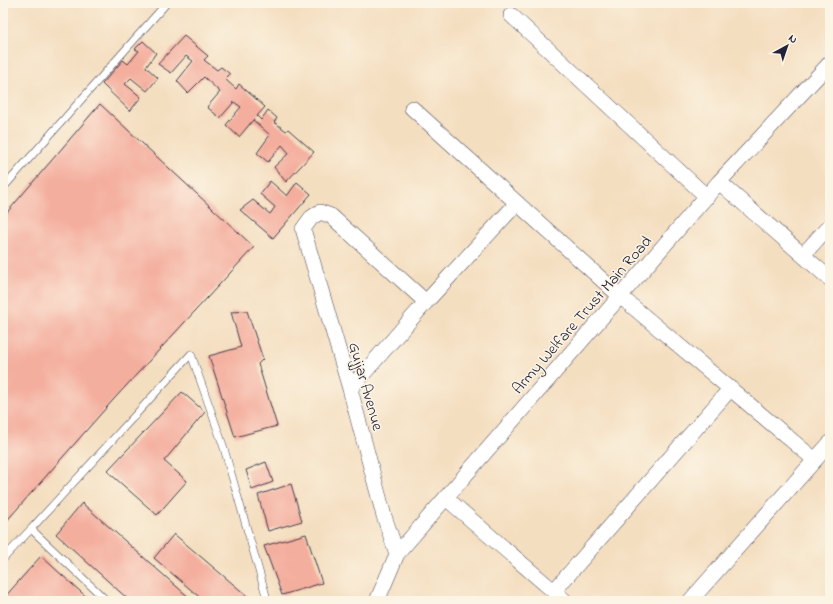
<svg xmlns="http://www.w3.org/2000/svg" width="833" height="604" font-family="'Indie Flower',sans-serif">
  <rect width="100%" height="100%" fill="#fcf5e5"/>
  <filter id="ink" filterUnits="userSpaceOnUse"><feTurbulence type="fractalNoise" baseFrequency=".025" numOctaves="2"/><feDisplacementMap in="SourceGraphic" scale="8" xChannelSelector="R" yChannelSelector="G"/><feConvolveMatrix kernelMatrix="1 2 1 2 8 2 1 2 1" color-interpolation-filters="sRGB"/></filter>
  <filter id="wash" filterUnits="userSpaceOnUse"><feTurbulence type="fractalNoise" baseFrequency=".012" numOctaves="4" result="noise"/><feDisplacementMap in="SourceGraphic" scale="16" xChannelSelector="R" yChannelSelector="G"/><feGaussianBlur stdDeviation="0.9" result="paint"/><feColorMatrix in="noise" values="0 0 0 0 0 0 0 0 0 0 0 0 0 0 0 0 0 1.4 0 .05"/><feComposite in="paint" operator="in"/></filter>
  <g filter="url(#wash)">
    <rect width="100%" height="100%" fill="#f4dec0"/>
    <g id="blocks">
      <!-- building -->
      <path fill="#f4ae9e" d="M184 36 208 56 204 60 217 70 221 67 230 74 225 79 236 89 239 84 265 107 257 116 261 120 268 110 277 118 274 122 286 131 288 129 314 152 286 182 274 167 289 153 282 145 268 162 257 153 270 135 253 120 239 137 226 125 241 107 234 102 220 118 207 107 220 92 204 77 188 93 177 81 193 61 186 56 171 73 158 64Z
        M143 41 156 53 146 67 158 78 147 91 131 78 125 84 141 97 130 111 102 84 123 60 128 64 139 51 135 49Z
        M100 104 254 247 114 399 3 525V217Z
        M270 181 287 196 297 182 311 194 273 238 240 210 253 200 270 214 275 207 260 194Z
        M247 311 263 359 258 364 277 426 235 437 209 356 241 347 231 312Z
        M182 392 205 412 164 461 187 481 157 515 107 471Z
        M266 462 273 482 252 490 246 470Z
        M291 484 302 521 268 531 258 495Z
        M82 503 193 601H130L56 534Z
        M174 534 253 601H204L154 558Z
        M306 534 322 583 282 595 264 546Z
        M41 556 62 575 91 601H3V599Z"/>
    </g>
  </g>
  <g filter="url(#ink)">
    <use href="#blocks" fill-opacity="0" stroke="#423e4f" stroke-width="1"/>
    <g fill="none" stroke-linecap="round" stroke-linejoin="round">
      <!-- lane casing -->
      <g stroke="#423e4f" stroke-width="8">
        <path id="lane" d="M3 188 165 5
          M31 529 191 354 223 445 267 599 269 601
          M3 559 31 529 107 601"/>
      </g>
      <!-- street casing -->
      <g stroke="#423e4f" stroke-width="16">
        <path id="street" d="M511 15 707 197
          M412 108 620 296 815 460
          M719 182 830 279
          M803 255 830 225
          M350 389 426 302 517 203
          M446 498 565 601
          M397 554 384 516 350 389 303 229 311 218 320 212 331 216 426 302
          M554 591 731 388
          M377 601 397 554 719 182 830 63
          M690 601 830 443"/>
      </g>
      <!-- lane -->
      <use href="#lane" stroke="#fff" stroke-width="7"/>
      <!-- street -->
      <use href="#street" stroke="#fff" stroke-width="15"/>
    </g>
  </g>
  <g text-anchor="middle" stroke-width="3" stroke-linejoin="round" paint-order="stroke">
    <!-- street labels -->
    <g font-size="16" fill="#22223b" stroke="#fcf5e5">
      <text transform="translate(581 314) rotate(-49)" y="6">Army Welfare Trust Main Road</text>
      <text transform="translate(367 386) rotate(74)" y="6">Gujjar Avenue</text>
    </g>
  </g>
  <!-- margin -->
  <rect width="833" height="604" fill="none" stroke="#fcf5e5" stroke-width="16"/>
  <!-- north arrow -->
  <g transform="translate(787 46) rotate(40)" stroke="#fcf5e5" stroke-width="3" paint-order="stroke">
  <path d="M0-3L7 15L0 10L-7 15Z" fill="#22223b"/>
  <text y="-6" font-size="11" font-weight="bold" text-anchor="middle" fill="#22223b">N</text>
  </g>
</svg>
